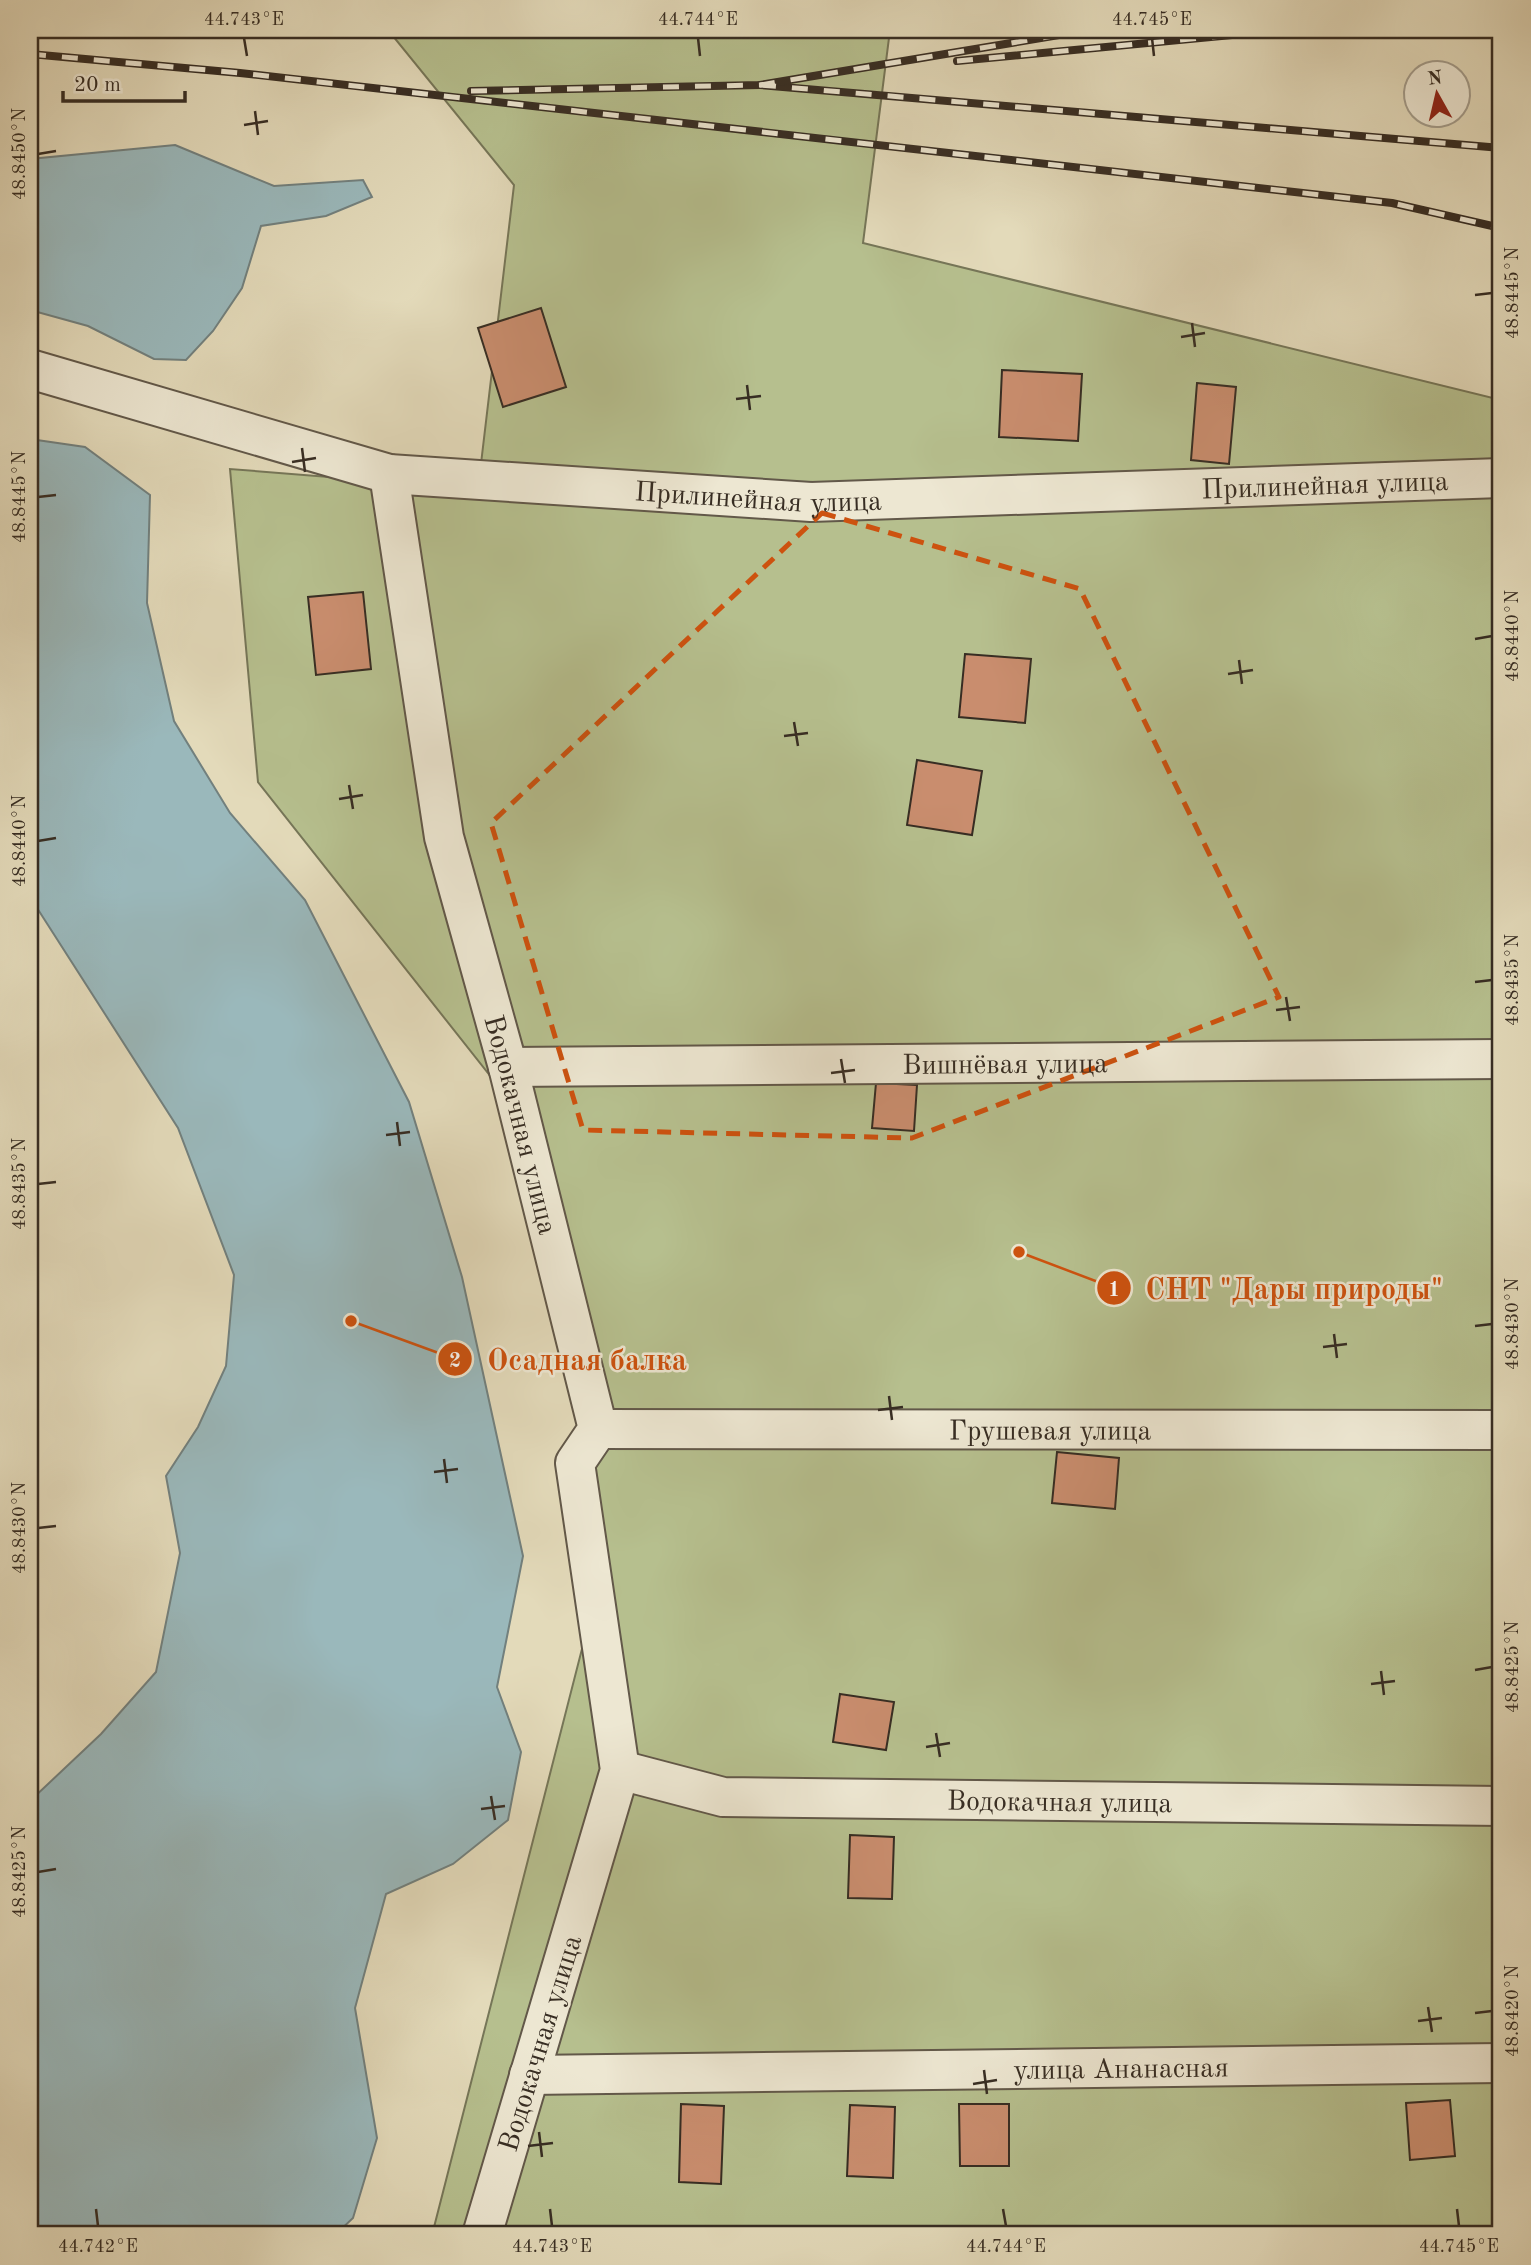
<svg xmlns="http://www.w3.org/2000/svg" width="1531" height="2265" font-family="'Old Standard TT',serif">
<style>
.green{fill:#b6bf8e;stroke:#767658;stroke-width:2}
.water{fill:#9ab8bb;stroke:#72807e;stroke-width:2}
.building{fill:#c98d6e;stroke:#372d23;stroke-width:2}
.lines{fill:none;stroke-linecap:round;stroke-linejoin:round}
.minor-casing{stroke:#625849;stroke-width:42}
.minor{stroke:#ede7d2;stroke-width:38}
.rail-casing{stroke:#372d23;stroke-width:8}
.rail{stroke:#ede7d2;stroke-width:5;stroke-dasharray:16;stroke-linecap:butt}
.marked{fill:none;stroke:#cd520f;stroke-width:5;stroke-dasharray:14 9;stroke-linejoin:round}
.ticks{fill:none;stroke:#372d23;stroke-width:2.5}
.labels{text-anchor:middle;stroke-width:5;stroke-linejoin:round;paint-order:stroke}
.street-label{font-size:28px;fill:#372d23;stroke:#ede7d2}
.leader{fill:none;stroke:#cd520f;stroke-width:2.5}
.callout-dot{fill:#cd520f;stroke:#ede7d2;stroke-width:2.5}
.mark-label{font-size:21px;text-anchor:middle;font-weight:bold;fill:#fff}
.callout-label{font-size:30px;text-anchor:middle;font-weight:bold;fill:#cd520f;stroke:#ede7d2;stroke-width:5;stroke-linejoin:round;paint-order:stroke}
.neatline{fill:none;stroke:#372d23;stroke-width:2.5}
.ticks-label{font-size:18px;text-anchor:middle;fill:#372d23}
</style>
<rect width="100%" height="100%" fill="#e3daba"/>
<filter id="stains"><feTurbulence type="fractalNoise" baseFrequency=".00286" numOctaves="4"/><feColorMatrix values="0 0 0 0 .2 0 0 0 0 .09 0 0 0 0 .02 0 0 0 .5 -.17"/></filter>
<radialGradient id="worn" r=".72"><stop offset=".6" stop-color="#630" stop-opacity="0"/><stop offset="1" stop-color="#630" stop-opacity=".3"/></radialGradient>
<polygon class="green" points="388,30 890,30 863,243 1501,400 1501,2235 432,2235 583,1645 582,1428 491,1077 258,782 230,469 478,489 514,185"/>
<g class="water">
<polygon points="175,145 274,186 363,180 372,197 326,216 261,226 242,288 213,331 186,360 154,359 88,326 30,310 30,159"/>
<polygon points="30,439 85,447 150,495 147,603 174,721 230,813 305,900 409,1102 462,1277 523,1556 497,1687 521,1752 508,1820 453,1864 386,1894 355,2008 377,2138 353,2218 335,2235 30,2235 30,1801 101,1734 156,1672 180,1553 166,1476 198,1427 226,1366 234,1275 178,1128 30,897"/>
</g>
<g class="building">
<polygon points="541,308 566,387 503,407 478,328"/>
<polygon points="1002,370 1082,374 1078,441 999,437"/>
<polygon points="1197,383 1236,387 1229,464 1191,460"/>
<polygon points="363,592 371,669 316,675 308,597"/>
<polygon points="965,654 1031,659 1025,723 959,717"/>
<polygon points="917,760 982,771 972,835 907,825"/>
<polygon points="876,1083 917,1085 914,1131 872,1128"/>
<polygon points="1057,1452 1119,1458 1115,1509 1052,1503"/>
<polygon points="840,1694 894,1702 886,1750 833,1742"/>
<polygon points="850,1835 894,1837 892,1899 848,1898"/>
<polygon points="1450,2100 1455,2156 1410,2160 1406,2103"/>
<polygon points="681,2104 724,2106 721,2184 679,2182"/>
<polygon points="959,2104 1009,2104 1009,2166 960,2166"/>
<polygon points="850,2105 895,2107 893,2178 847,2176"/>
</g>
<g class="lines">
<g class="minor-casing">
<g id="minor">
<path id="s1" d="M30 369 389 474 811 502 1501 478"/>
<path id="s2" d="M389 474 444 837 508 1067 598 1429 575 1463 620 1770 482 2235"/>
<path id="s3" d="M508 1067 1501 1059"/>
<path id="s4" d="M598 1429 1501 1430"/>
<path id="s5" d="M620 1770 723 1797 1501 1806"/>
<path id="s6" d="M529 2075 1501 2063"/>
</g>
</g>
<use href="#minor" class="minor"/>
<g class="rail-casing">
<g id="rail">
<polyline points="1327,30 1501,32"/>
<polyline points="30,54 240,73 1392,203 1501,228"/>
<polyline points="957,61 1285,30"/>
<polyline points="760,85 1501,148"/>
<polyline points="471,91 760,85 1089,30"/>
</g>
</g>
<use href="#rail" class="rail"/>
</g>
<path class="marked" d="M822 513 1080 589 1279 997 912 1138 583 1130 491 823Z"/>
<path class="ticks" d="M244 38 247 56M698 38 700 56M1152 38 1154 56M255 111 258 135M244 125 268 121M38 154 56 151M1475 295 1492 293M1192 323 1195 347M1181 337 1205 333M747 385 750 410M736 399 761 396M302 448 305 472M292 462 316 458M38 497 56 495M1475 639 1492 636M1239 660 1242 684M1228 674 1253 670M794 722 798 746M784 736 808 733M349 785 353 809M339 799 363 795M38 841 56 838M1475 982 1492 980M1286 997 1290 1021M1276 1010 1300 1007M841 1059 845 1083M831 1073 855 1070M397 1122 400 1146M386 1135 410 1132M38 1184 56 1182M1475 1326 1492 1324M1334 1334 1337 1358M1323 1347 1347 1344M889 1396 892 1420M878 1410 903 1407M444 1459 447 1483M434 1472 458 1469M38 1528 56 1526M1475 1670 1492 1667M1381 1671 1384 1695M1371 1684 1395 1681M936 1733 940 1757M926 1747 950 1743M491 1796 495 1820M481 1809 505 1806M38 1872 56 1869M1428 2007 1432 2032M1475 2013 1492 2011M1418 2021 1442 2018M984 2070 987 2094M973 2084 997 2080M539 2132 542 2157M528 2146 553 2143M96 2209 98 2226M550 2209 552 2226M1003 2209 1006 2226M1457 2209 1459 2226"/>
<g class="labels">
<g class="street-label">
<text dy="10" stroke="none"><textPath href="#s1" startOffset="1311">Прилинейная улица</textPath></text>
<text dy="10" stroke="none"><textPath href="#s1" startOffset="744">Прилинейная улица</textPath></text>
<text dy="10" stroke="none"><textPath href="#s3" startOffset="497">Вишнёвая улица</textPath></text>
<text dy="10" stroke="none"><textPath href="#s2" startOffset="665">Водокачная улица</textPath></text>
<text dy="10" stroke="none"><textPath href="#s4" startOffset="452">Грушевая улица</textPath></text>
<text dy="10" stroke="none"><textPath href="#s5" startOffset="443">Водокачная улица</textPath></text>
<text transform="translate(539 2043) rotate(-73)" y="10">Водокачная улица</text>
<text dy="10" stroke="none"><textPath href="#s6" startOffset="592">улица Ананасная</textPath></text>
</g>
</g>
<path class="leader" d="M1019 1252L1114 1288M351 1321L455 1359"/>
<g class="callout-dot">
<circle cx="1019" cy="1252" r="7"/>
<circle cx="351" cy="1321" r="7"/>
<circle cx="1114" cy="1288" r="18"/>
<circle cx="455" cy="1359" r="18"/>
</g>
<g class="mark-label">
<text x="1114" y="1296">1</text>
<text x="455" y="1367">2</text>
</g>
<g class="callout-label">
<text x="1294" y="1299">СНТ "Дары природы"</text>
<text x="587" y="1370">Осадная балка</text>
</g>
<rect width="1531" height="2265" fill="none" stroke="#e3daba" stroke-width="77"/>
<g transform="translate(1437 94) rotate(352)"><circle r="33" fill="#ede7d2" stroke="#a49d8c" stroke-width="2"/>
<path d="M0-5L12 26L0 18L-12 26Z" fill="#8f2418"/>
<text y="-10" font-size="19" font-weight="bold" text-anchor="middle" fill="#372d23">N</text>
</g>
<path d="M63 91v10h122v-10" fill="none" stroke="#372d23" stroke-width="3.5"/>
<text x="74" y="91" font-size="21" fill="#372d23" stroke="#ede7d2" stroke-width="5" paint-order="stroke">20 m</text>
<rect x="38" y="38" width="1454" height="2188" class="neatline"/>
<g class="ticks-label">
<text x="244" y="25">44.743°E</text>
<text x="698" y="25">44.744°E</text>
<text x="1152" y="25">44.745°E</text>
<text transform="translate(19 154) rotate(-90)" y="6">48.8450°N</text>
<text transform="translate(1512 293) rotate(-90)" y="6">48.8445°N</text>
<text transform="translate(19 497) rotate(-90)" y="6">48.8445°N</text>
<text transform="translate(1512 636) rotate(-90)" y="6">48.8440°N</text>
<text transform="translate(19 841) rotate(-90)" y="6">48.8440°N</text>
<text transform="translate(1512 980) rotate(-90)" y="6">48.8435°N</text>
<text transform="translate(19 1184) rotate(-90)" y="6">48.8435°N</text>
<text transform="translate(1512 1324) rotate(-90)" y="6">48.8430°N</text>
<text transform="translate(19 1528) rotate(-90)" y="6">48.8430°N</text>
<text transform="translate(1512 1667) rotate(-90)" y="6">48.8425°N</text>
<text transform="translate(19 1872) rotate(-90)" y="6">48.8425°N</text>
<text transform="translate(1512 2011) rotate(-90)" y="6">48.8420°N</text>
<text x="98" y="2252">44.742°E</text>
<text x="552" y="2252">44.743°E</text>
<text x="1006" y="2252">44.744°E</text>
<text x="1459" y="2252">44.745°E</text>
</g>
<rect width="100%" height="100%" filter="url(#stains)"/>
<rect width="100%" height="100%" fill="url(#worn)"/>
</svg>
